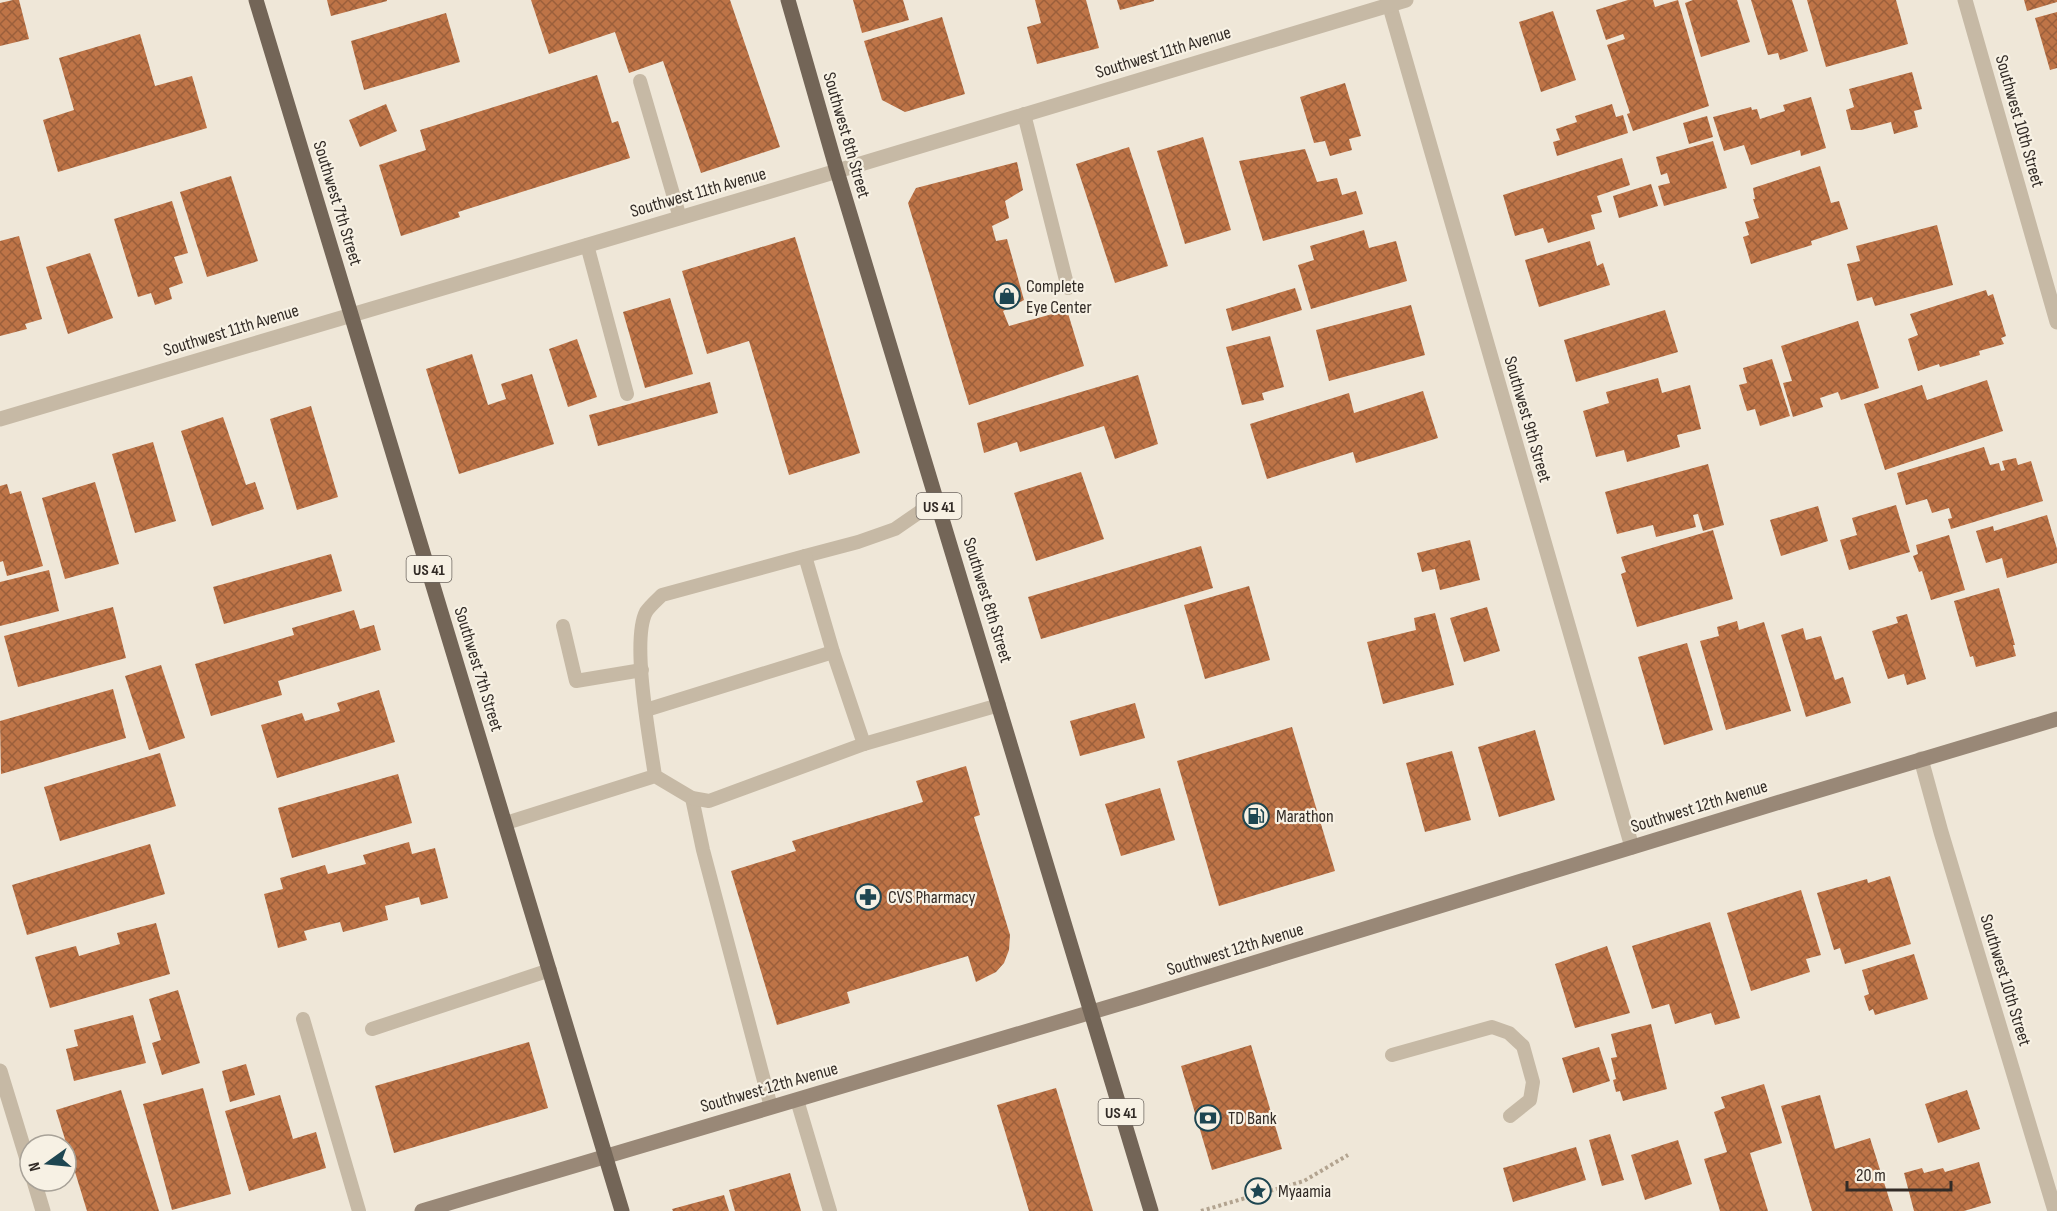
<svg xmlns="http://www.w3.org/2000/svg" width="2057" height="1211" font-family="'Sofia Sans Condensed',sans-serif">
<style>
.building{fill:url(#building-cross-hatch)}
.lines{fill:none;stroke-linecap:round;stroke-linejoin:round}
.path{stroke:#b2a38f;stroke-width:4;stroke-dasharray:3 3;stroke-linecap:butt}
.service{stroke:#c6b9a5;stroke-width:14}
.minor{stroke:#c6b9a5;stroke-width:15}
.tertiary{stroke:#c6b9a5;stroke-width:15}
.secondary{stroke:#987;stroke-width:15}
.primary{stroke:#736557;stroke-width:15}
.labels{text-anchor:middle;stroke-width:4.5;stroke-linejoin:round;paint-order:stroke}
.shield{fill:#f7f1e4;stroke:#6d665f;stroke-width:1.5}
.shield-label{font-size:16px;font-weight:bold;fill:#322b26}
.street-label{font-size:18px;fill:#322b26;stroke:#f7f1e4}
.poi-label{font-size:18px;fill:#322b26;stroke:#f7f1e4;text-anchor:start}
</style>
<defs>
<pattern id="building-cross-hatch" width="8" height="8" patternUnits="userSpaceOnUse" patternTransform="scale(1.5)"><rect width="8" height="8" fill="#be7447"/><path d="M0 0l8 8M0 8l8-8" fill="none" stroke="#9b5f3b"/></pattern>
</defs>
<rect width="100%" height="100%" fill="#efe7d8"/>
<g class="building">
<polygon points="13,0 19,0 29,39 0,46 0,3"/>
<polygon points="327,0 387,0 387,1 331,16"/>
<polygon points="531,0 730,0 780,147 701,173 663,61 629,73 615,32 549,54"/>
<polygon points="853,0 903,0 909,20 862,33"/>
<polygon points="1035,0 1086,0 1099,48 1037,64 1027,27 1041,23"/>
<polygon points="1117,0 1154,0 1154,1 1120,10"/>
<polygon points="1628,0 1653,0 1655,7 1678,0 1709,106 1633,131 1627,114 1630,113 1607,45 1625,39 1623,34 1606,40 1596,10"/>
<polygon points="1693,0 1737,0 1750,42 1701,57 1685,3"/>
<polygon points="1751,0 1792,0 1808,51 1780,60 1778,53 1768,55"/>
<polygon points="1807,0 1896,0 1908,44 1826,67"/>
<polygon points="2024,0 2057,0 2057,2 2027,11"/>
<polygon points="1553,11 1576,80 1541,92 1519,22"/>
<polygon points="2057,12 2057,68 2050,70 2035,18"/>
<polygon points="446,13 460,62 364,90 351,41"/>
<polygon points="942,17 965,94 905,112 882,100 864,41"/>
<polygon points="140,34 155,86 192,76 207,128 58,172 43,120 74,110 59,58"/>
<polygon points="1912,72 1922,109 1914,111 1918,127 1894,134 1891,122 1861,130 1851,130 1846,110 1854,107 1849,89"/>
<polygon points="597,75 612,123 618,121 630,158 458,212 460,217 401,236 379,165 426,150 420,130"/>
<polygon points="1345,83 1361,136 1349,139 1352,150 1330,156 1325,141 1314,143 1300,97"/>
<polygon points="1811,97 1826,148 1801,156 1800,150 1751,165 1744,145 1724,151 1713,117 1751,107 1752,110 1757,109 1760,119 1785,111 1783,105"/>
<polygon points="386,104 397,131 360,147 349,120"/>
<polygon points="1612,104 1616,117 1623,115 1628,133 1557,156 1553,142 1560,140 1556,129 1577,122 1575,116"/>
<polygon points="1707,116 1713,137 1689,144 1683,123"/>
<polygon points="1203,137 1231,230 1185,244 1157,151"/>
<polygon points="1713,141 1727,188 1664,206 1658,186 1670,183 1667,173 1661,175 1656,157"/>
<polygon points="1129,147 1168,266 1115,283 1076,164"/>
<polygon points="1305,149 1317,182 1337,178 1342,195 1356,191 1363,214 1263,241 1239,161"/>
<polygon points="1622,158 1630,185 1597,196 1602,212 1591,215 1595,229 1548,243 1543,228 1515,236 1503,195"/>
<polygon points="1017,162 1023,190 1005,201 1009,218 992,226 996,241 1007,239 1024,300 1003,311 1009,326 1067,310 1084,366 969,405 908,203 916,188"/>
<polygon points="1820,166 1831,203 1839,201 1848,229 1811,241 1812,245 1751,264 1743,237 1749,235 1745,222 1759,218 1753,199 1755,199 1753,188"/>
<polygon points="231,176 258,261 207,277 180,192"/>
<polygon points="1651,184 1658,206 1619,218 1613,196"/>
<polygon points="172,201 188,253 174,257 183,283 169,288 172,299 155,305 151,293 138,297 114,219"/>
<polygon points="1937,225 1953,285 1875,306 1872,297 1857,301 1847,264 1860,261 1856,246"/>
<polygon points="1364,230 1369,248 1396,241 1407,281 1311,309 1298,265 1314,260 1310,246"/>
<polygon points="19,236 42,319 25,324 27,329 0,336 0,241"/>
<polygon points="795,237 860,453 789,475 749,341 707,354 682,271"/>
<polygon points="1590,241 1597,266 1603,263 1610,285 1539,307 1525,260"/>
<polygon points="90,253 113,318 68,334 46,267"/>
<polygon points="1295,288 1302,310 1232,331 1226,309"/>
<polygon points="1986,290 1988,296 1993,294 2006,336 2001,338 2004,344 1979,351 1980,355 1940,367 1939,364 1918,371 1908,339 1918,335 1910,314"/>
<polygon points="670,298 693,374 645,388 623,312"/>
<polygon points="1411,305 1425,355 1329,381 1316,330"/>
<polygon points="1665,310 1678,352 1576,382 1564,340"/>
<polygon points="1858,321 1879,388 1841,400 1838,392 1820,398 1823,407 1793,417 1783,383 1792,381 1781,346"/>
<polygon points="1270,336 1284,387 1262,393 1264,400 1242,405 1226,347"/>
<polygon points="577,339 597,397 568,407 549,349"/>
<polygon points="472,354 488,405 506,399 501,384 532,374 554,444 459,474 426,369"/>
<polygon points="1772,359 1790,416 1760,426 1755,409 1747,411 1739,385 1747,383 1743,368"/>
<polygon points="1138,375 1158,444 1115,459 1104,426 1020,452 1017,442 984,453 977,423"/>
<polygon points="1658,378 1662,393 1690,385 1701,429 1677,435 1680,447 1627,462 1624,450 1596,457 1583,411 1609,403 1606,392"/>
<polygon points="1987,380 2003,431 1885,470 1864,404 1922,385 1927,400"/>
<polygon points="710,382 718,413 598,446 589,415"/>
<polygon points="1423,391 1438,438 1356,463 1353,452 1267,479 1250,424 1349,393 1354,413"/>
<polygon points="311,406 338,497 297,510 270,419"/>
<polygon points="223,417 246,485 255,482 264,509 212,526 181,431"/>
<polygon points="153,442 176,521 135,533 112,454"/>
<polygon points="1984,447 1990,465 1999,463 2001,471 2005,470 2002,461 2016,458 2018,465 2031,461 2043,501 1951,529 1948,519 1952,518 1949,508 1932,513 1927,499 1906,505 1897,473"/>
<polygon points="1708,464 1724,525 1703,531 1698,514 1693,515 1696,527 1656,537 1653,525 1617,534 1605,492"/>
<polygon points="1081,472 1104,539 1036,561 1014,493"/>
<polygon points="95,482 119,564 65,579 42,498"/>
<polygon points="7,484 10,494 21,491 43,566 7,576 3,561 0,562 0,486"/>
<polygon points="1896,505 1910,552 1849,570 1840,540 1857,535 1852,518"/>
<polygon points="1818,506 1828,541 1781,556 1770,520"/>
<polygon points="2047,515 2057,549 2057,563 2007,578 2002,558 1986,563 1976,531 1993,526 1994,531"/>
<polygon points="1713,530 1733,599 1637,627 1621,574 1626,572 1621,557"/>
<polygon points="1949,535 1965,590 1931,600 1922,571 1919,572 1913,556 1918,554 1916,545"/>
<polygon points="1470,540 1480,580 1440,590 1435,569 1422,572 1417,553"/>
<polygon points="1201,546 1213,588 1041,639 1028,597"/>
<polygon points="331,554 342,591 224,624 213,587"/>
<polygon points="49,570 59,611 0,626 0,582"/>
<polygon points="1249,586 1270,660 1205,679 1184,605"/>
<polygon points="1999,588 2015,645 2013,645 2016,656 1976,667 1973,656 1970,657 1954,601"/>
<polygon points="113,607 126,658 18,687 4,636"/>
<polygon points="1487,607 1500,651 1464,662 1450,618"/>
<polygon points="354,610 360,629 374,625 381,650 278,681 282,695 211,716 195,664 294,635 292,628"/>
<polygon points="1435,613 1454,685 1383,704 1367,642 1416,630 1414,618"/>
<polygon points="1907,614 1926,679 1907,685 1904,674 1888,679 1872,631 1898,623 1896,617"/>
<polygon points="1737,621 1739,630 1764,622 1791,711 1726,730 1700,641 1719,636 1717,627"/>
<polygon points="1803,628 1806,640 1821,636 1835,680 1843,677 1851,703 1806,717 1781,635"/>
<polygon points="1687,643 1713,730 1664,745 1638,657"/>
<polygon points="161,665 185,738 149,750 125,676"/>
<polygon points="113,689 126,738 1,774 0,721"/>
<polygon points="379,690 395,742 277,778 261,725 302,713 305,721 340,711 337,703"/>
<polygon points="1135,703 1145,738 1080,756 1070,721"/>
<polygon points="1292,727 1335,871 1219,906 1177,761"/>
<polygon points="1535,730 1555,800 1499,817 1478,747"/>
<polygon points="1452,751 1471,820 1425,832 1406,763"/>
<polygon points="160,753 176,806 60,841 44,787"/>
<polygon points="966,766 980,815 974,817 1010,935 1009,950 1004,963 996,972 976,982 968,956 847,992 850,1003 777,1025 731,871 796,851 792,841 923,802 916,781"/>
<polygon points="398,774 412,823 292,858 278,808"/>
<polygon points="1160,788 1175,840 1121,856 1105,804"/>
<polygon points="409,842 412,854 435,848 448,898 421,905 419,897 385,906 388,920 343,932 340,922 304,931 307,940 278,948 264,894 283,889 280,878 325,865 328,874 366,864 363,855"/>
<polygon points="150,844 165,894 27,935 12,885"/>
<polygon points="1890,876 1911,944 1845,964 1840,948 1834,950 1817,893 1867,879 1868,883"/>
<polygon points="1801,890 1821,955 1806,959 1810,972 1751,991 1727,913"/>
<polygon points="1710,922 1740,1018 1715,1025 1711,1013 1675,1024 1669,1004 1652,1009 1632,946"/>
<polygon points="156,923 170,974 50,1008 35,957 76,946 79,956 120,944 117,933"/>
<polygon points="1607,946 1630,1013 1575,1028 1555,964"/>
<polygon points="1914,954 1928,999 1875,1015 1873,1009 1869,1011 1864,996 1869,994 1862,970"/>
<polygon points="178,990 200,1063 162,1075 152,1043 161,1040 149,999"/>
<polygon points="133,1015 146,1063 74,1081 66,1049 78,1046 74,1030"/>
<polygon points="1651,1024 1667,1089 1623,1101 1620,1091 1616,1092 1613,1080 1616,1079 1611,1058 1617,1057 1611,1034"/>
<polygon points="529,1042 548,1108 394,1153 375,1086"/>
<polygon points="1251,1045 1282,1149 1212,1170 1181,1066"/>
<polygon points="1599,1047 1610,1081 1573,1093 1562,1058"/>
<polygon points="246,1064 255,1095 230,1102 222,1071"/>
<polygon points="1764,1084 1782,1143 1750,1153 1768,1211 1720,1211 1704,1159 1727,1152 1714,1112 1725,1108 1721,1097"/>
<polygon points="203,1088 231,1194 172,1210 143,1104"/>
<polygon points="1056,1088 1093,1211 1029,1211 997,1105"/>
<polygon points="121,1090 159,1211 87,1211 56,1110"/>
<polygon points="1967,1090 1980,1129 1938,1143 1925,1104"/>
<polygon points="280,1095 293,1139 316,1132 326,1168 249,1191 225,1111"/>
<polygon points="1820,1095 1835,1149 1870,1138 1893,1211 1812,1211 1781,1106"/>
<polygon points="1610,1134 1624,1180 1602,1186 1589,1140"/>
<polygon points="1678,1140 1692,1184 1645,1200 1631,1155"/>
<polygon points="1576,1147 1586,1180 1513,1202 1503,1168"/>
<polygon points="1979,1162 1991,1203 1964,1211 1914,1211 1904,1173 1922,1168 1924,1173 1943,1168 1945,1172"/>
<polygon points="790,1173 801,1211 735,1211 729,1190"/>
<polygon points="724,1195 729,1211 673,1211 672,1209"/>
</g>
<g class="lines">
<polyline class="path" points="1201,1211 1304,1181 1348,1155"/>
<g class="service">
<polyline points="640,81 680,218"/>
<polyline points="1024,114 1068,288"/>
<polyline points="587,245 627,394"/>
<polyline points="805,556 858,542 895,529 937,500"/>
<polyline points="563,626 576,681 642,670"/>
<polyline points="646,710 833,652"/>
<polyline points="864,744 999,705"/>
<polyline points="692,798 703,850 771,1107"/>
<path d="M506 823 655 776 692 798 709 801 864 744 833 652 805 556 662 595C657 600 650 606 646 612 631 641 650 741 655 776"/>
<polyline points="303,1019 359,1211"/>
<polyline points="372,1029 550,970"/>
<polyline points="1392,1055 1492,1027 1509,1033 1523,1046 1533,1082 1530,1100 1510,1116"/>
<polyline points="797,1100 830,1211"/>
</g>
<g class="minor">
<polyline points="1388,0 1632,847"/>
<polyline points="1965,0 2057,322"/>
<polyline points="0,419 764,193 1406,0"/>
<polyline points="1921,759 1941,832 2055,1211"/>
</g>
<g class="tertiary">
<polyline points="0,1071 30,1169"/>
<polyline points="34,1181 43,1211"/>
</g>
<polyline class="secondary" points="422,1211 1139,998 1780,802 2057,719"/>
<g class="primary">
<polyline points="256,0 622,1211"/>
<polyline points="788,0 837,171 1151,1211"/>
</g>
</g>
<defs>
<g id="shop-ring" transform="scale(1.35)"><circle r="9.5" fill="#f7f1e4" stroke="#1e4651" stroke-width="1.5"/><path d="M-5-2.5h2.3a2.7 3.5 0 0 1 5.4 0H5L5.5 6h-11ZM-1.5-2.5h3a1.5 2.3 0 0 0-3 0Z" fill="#1e4651"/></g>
<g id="fuel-ring" transform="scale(1.35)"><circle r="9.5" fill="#f7f1e4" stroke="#1e4651" stroke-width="1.5"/><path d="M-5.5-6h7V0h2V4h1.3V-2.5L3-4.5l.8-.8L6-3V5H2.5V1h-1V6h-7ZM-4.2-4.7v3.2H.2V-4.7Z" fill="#1e4651"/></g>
<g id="pharmacy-ring" transform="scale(1.35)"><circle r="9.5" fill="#f7f1e4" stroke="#1e4651" stroke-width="1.5"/><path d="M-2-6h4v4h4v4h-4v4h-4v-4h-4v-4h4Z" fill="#1e4651"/></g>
<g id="bank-ring" transform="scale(1.35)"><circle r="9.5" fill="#f7f1e4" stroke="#1e4651" stroke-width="1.5"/><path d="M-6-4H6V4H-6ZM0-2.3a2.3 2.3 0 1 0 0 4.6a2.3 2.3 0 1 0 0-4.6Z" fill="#1e4651"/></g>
<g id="sight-ring" transform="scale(1.35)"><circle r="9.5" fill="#f7f1e4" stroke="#1e4651" stroke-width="1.5"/><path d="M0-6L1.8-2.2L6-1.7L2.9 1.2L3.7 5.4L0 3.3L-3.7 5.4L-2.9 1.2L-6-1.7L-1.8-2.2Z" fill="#1e4651"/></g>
</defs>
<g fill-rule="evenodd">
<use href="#shop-ring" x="1007" y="296"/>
<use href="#fuel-ring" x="1256" y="816"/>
<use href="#pharmacy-ring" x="868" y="897"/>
<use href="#bank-ring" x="1208" y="1118"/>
<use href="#sight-ring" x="1258" y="1191"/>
</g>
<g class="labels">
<g class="shield">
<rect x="916.5" y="493" width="45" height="26" rx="4.5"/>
<rect x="406.5" y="556" width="45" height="26" rx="4.5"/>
<rect x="1098.5" y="1099" width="45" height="26" rx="4.5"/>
</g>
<g class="shield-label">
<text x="939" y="512">US 41</text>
<text x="429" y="575">US 41</text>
<text x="1121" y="1118">US 41</text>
</g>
<g class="street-label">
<text transform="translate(1163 52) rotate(-17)" y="6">Southwest 11th Avenue</text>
<text transform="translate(2020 121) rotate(74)" y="6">Southwest 10th Street</text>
<text transform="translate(847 135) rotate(74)" y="6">Southwest 8th Street</text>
<text transform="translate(698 192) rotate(-16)" y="6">Southwest 11th Avenue</text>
<text transform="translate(338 203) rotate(73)" y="6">Southwest 7th Street</text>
<text transform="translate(231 330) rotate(-17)" y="6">Southwest 11th Avenue</text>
<text transform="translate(1528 419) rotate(74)" y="6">Southwest 9th Street</text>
<text transform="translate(988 600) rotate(73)" y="6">Southwest 8th Street</text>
<text transform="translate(479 669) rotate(73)" y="6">Southwest 7th Street</text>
<text transform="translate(1699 806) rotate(-17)" y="6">Southwest 12th Avenue</text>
<text transform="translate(1235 949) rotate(-17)" y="6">Southwest 12th Avenue</text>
<text transform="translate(2006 980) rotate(73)" y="6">Southwest 10th Street</text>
<text transform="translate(769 1087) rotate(-16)" y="6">Southwest 12th Avenue</text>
</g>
<g class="poi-label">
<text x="1026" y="292">Complete<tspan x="1026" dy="21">Eye Center</tspan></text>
<text x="1276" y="822">Marathon</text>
<text x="888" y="903">CVS Pharmacy</text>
<text x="1228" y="1124">TD Bank</text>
<text x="1278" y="1197">Myaamia</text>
</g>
</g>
<g transform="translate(48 1163) rotate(255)"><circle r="28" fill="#f7f1e4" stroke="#a8a298" stroke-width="1.5"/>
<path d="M0-4.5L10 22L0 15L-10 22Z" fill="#1e4651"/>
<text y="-9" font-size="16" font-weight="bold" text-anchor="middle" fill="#322b26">N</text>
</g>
<path d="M1847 1181v9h104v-9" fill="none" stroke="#322b26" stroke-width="3"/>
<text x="1856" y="1181" font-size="18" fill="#322b26" stroke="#f7f1e4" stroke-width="4.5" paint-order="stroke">20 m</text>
</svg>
